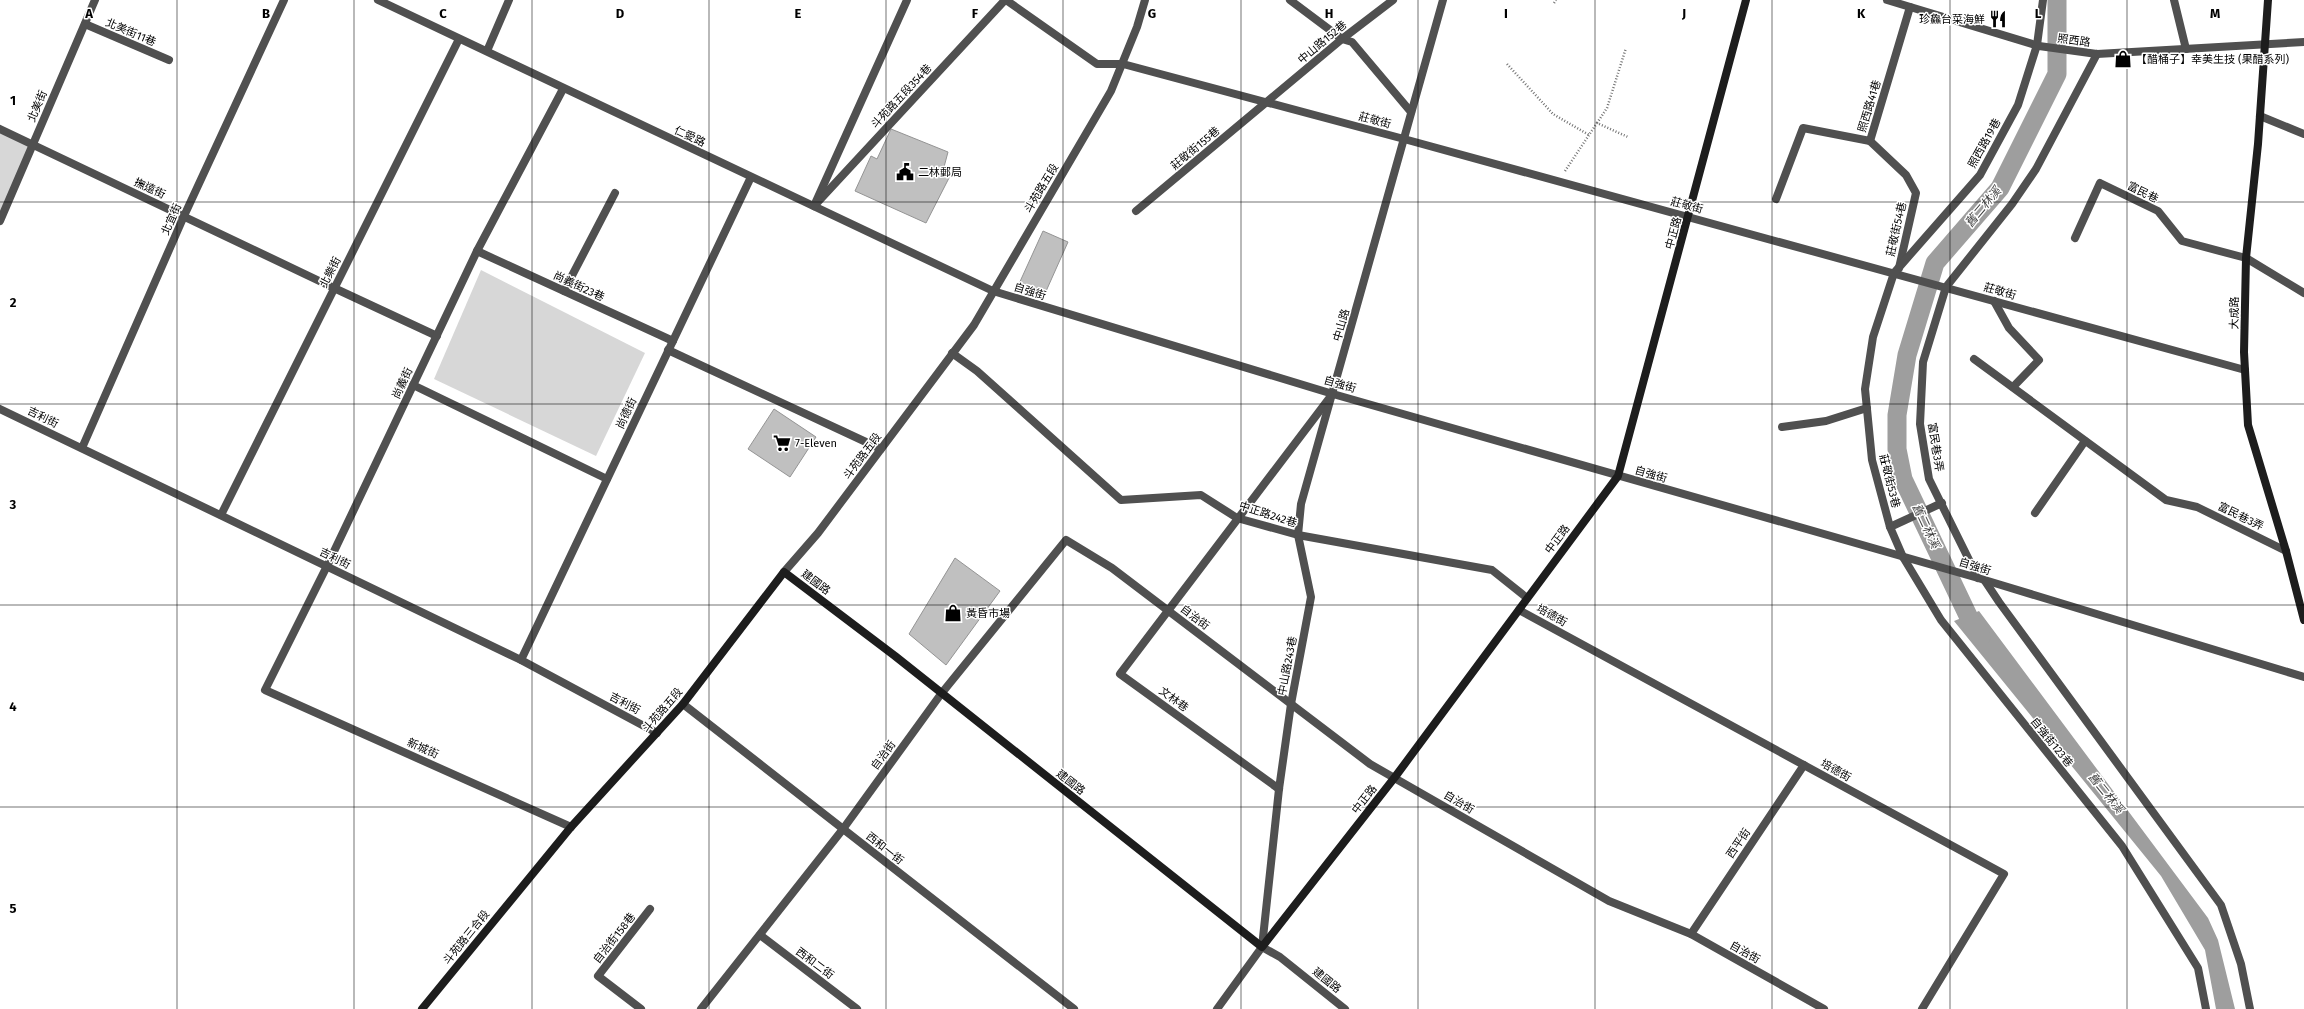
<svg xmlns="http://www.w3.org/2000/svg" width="2304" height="1009" font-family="'Fira Sans','Noto Sans TC',sans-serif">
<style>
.green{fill:#d7d7d7}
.water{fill:#9e9e9e}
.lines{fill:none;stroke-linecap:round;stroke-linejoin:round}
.canal{stroke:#9e9e9e;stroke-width:19}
.building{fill:#c0c0c0;stroke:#949494}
.path{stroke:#727272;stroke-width:2.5;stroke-dasharray:1 2;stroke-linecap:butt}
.service{stroke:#505050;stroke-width:8}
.minor{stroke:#505050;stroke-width:8}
.tertiary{stroke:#505050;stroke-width:8}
.secondary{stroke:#1d1d1d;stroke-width:8}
.grid{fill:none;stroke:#000;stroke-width:1;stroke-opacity:0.55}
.labels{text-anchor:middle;stroke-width:3;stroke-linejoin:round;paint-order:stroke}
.poi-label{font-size:11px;fill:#000;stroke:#fff;text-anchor:start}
.street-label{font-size:11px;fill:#000;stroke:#fff}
.water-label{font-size:12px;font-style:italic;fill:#3f3f3f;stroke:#fff}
.grid-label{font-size:13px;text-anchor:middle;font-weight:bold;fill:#000;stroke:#fff;stroke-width:3;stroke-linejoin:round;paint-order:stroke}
</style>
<rect width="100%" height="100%" fill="#fff"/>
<g class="green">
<polygon points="0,129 33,144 0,221"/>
<polygon points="481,270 645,353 596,456 434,379"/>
</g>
<polygon class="water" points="1979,611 2208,918 2218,940 2235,1009 2216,1009 2205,950 2161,876 1954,621"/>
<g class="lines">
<polyline class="canal" points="1981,637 1972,624 1903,479 1897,449 1897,415 1907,355 1935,263 2000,188 2057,74 2057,0"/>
</g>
<g class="building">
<polygon points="891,129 948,152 944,167 949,178 926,223 855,191 871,156 877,159"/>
<polygon points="1043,231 1068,242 1043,298 1018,286"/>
<polygon points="774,409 816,437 790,477 748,449"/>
<polygon points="955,558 1000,591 946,665 909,634"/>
</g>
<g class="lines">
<g class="path">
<polyline points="1554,3 1556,0"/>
<polyline points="1507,64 1553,114 1589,135"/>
<polyline points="1597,123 1607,108 1626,48"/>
<polyline points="1565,171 1597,123 1628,137"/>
</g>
<g class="service">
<polyline points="1006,0 1097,64 1123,64"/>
<polyline points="1290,0 1342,39 1352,42 1411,112"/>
<polyline points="85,24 169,60"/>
<polyline points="487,51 509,0"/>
<polyline points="2260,116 2304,134"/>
<polyline points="1870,141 1906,175 1916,193 1899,268"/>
<polyline points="1776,199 1803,128 1870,141 1910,7"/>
<polyline points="815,205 1005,0"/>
<polyline points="1136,211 1342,39 1393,0"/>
<polyline points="2075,238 2100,183 2158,211 2182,241 2246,258"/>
<polyline points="477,251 673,341"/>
<polyline points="334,288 437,336"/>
<polyline points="564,291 615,193"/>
<polyline points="1994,301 2009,328 2039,360 2013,387"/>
<polyline points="668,350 881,449"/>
<polyline points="952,353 977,371 1121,500 1201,495 1237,518 1298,535 1492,570 1527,598"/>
<polyline points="1974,359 2166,500 2197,507 2286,551"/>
<polyline points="413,385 607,479"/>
<polyline points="2035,513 2085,441"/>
<polyline points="1890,527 1942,503"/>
<polyline points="1903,557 1941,620 2122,846 2198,968 2206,1009"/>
<polyline points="1978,578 1929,479 1920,424 1923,362 1946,287 2012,204 2036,169 2097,54"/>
<polyline points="1985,581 1999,602 2221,905 2241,964 2250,1009"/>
<polyline points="1279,789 1120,674 1331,396"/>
<polyline points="1691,934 1804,765"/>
<polyline points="641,1009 598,976 650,909"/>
</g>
<g class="minor">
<polyline points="378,0 993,291 1333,394 1978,578 2304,677"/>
<polyline points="1887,0 2039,46 2097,54 2304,42"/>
<polyline points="2174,0 2186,49"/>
<polyline points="1123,64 1404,139 2245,370"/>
<polyline points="563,89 477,251 327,566 265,690 571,827"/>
<polyline points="0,129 334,288"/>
<polyline points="814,206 907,0"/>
<polyline points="0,221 95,0"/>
<polyline points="0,409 521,660 657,733"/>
<polyline points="1782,427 1826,421 1867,408"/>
<polyline points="82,448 184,216 284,0"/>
<polyline points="221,515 459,39"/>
<polyline points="1903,557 1890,527 1872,460 1865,389 1873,337 1894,273 1980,175 2018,105 2037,45 2043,0"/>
<polyline points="784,572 818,533 974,325 1111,91 1137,27 1145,0"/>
<polyline points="1519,610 2004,874 1922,1009"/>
<polyline points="521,660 751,177"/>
<polyline points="683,704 1074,1009"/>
<polyline points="760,935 857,1009"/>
<polyline points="1262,947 1280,957 1345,1009"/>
<polyline points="701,1009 843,829 941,694 1066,540 1112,568 1370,764 1609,901 1691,934 1824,1009"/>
<polyline points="1217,1009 1262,947 1279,789 1291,704 1311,597 1298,535 1301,504 1443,0"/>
</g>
<polyline class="tertiary" points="2246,258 2304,293"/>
<g class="secondary">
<polyline points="2268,0 2258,144 2246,258 2244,352 2248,425 2286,551 2304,620"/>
<polyline points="422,1009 571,827 683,704 784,572 895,656 1262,947 1395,777 1618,476 1746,0"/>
</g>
</g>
<path class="grid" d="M177 0V1009M354 0V1009M532 0V1009M709 0V1009M886 0V1009M1063 0V1009M1241 0V1009M1418 0V1009M1595 0V1009M1772 0V1009M1950 0V1009M2127 0V1009M0 202H2304M0 404H2304M0 605H2304M0 807H2304"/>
<defs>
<g id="restaurant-bare" transform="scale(1.38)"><path d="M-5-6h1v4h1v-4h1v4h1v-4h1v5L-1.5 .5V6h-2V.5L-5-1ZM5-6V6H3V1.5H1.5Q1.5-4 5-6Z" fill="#000" stroke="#fff" stroke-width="2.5" paint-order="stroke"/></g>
<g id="shop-bare" transform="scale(1.38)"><path d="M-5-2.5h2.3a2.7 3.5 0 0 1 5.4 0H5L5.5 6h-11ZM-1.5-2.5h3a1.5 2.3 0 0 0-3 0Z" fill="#000" stroke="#fff" stroke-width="2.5" paint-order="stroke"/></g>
<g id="civic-bare" transform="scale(1.38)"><path d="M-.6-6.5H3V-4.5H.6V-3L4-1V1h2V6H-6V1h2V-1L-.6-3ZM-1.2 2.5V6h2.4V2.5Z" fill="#000" stroke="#fff" stroke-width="2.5" paint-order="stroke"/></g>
<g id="supermarket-bare" transform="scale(1.38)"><path d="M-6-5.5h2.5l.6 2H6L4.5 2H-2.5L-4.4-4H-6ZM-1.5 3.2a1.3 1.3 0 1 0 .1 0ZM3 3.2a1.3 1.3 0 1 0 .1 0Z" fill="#000" stroke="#fff" stroke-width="2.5" paint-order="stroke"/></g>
</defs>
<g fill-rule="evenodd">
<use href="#restaurant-bare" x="1998" y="19"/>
<use href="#shop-bare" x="2123" y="59"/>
<use href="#civic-bare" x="905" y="172"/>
<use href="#supermarket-bare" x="782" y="443"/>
<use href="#shop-bare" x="953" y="613"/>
</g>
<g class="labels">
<g class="poi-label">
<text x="1985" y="23" text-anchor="end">珍鱻台菜海鮮</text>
<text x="2136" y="63">【醋桶子】幸美生技 (果醋系列)</text>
<text x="918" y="176">二林郵局</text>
<text x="795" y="447">7-Eleven</text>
<text x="966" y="617">黃昏市場</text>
</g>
<g class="street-label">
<text transform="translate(131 32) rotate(23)" y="4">北美街11巷</text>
<text transform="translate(2074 40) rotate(8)" y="4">照西路</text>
<text transform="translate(1322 42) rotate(-40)" y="4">中山路152巷</text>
<text transform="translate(901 96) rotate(-47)" y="4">斗苑路五段354巷</text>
<text transform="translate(37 106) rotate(-67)" y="4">北美街</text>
<text transform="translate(1869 106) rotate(-73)" y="4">照西路41巷</text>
<text transform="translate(1375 120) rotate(15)" y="4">莊敬街</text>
<text transform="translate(690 136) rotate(25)" y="4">仁愛路</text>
<text transform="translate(1984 143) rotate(-61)" y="4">照西路19巷</text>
<text transform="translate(1195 148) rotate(-40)" y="4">莊敬街155巷</text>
<text transform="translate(150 188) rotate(25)" y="4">撫遠街</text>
<text transform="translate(1041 188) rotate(-59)" y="4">斗苑路五段</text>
<text transform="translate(2143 192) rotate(26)" y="4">富民巷</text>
<text transform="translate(1687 205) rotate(15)" y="4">莊敬街</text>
<text transform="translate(171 219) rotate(-66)" y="4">北宜街</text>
<text transform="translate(1896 229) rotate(-77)" y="4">莊敬街54巷</text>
<text transform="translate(1673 233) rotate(-75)" y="4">中正路</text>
<text transform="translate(330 272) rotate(-63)" y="4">北樂街</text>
<text transform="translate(579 286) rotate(25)" y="4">尚義街23巷</text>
<text transform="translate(1030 291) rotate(17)" y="4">自強街</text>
<text transform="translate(2000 291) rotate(16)" y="4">莊敬街</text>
<text transform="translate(2234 313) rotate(-89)" y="4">大成路</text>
<text transform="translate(1341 325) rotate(-74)" y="4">中山路</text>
<text transform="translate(402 383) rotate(-65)" y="4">尚義街</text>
<text transform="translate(1340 384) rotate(16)" y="4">自強街</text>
<text transform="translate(626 413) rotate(-65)" y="4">尚德街</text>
<text transform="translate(43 417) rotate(26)" y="4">吉利街</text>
<text transform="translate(1936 447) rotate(81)" y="4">富民巷3弄</text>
<text transform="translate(862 456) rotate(-53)" y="4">斗苑路五段</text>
<text transform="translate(1651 474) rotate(16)" y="4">自強街</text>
<text transform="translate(1890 481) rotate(76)" y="4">莊敬街53巷</text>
<text transform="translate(1268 514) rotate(18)" y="4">中正路242巷</text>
<text transform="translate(2241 516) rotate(26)" y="4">富民巷3弄</text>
<text transform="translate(1557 539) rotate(-53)" y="4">中正路</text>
<text transform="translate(335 558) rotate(26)" y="4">吉利街</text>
<text transform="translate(1975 566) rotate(17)" y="4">自強街</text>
<text transform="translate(816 582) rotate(37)" y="4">建國路</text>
<text transform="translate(1552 615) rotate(29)" y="4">培德街</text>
<text transform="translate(1195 617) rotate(37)" y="4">自治街</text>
<text transform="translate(1287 666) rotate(-79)" y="4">中山路243巷</text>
<text transform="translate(1174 699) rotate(36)" y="4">文林巷</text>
<text transform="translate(625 703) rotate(28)" y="4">吉利街</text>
<text transform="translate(662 710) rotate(-49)" y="4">斗苑路五段</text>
<text transform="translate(2052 742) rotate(51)" y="4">自強街123巷</text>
<text transform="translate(423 748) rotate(24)" y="4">新城街</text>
<text transform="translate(883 755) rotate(-54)" y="4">自治街</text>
<text transform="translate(1836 770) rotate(29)" y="4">培德街</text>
<text transform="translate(1071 782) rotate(38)" y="4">建國路</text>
<text transform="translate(1364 799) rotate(-52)" y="4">中正路</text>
<text transform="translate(1459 802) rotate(31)" y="4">自治街</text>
<text transform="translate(1738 843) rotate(-56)" y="4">西平街</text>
<text transform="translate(885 848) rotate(38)" y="4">西和一街</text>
<text transform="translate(466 937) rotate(-51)" y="4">斗苑路三合段</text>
<text transform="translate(614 938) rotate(-52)" y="4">自治街158巷</text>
<text transform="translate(1745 952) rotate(29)" y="4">自治街</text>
<text transform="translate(815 963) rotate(37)" y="4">西和二街</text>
<text transform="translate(1327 980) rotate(39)" y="4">建國路</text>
</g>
<g class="water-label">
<text transform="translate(1983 207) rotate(-50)" y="4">舊二林溪</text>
<text transform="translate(1926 526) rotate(65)" y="4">舊二林溪</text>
<text transform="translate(2106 793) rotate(51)" y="4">舊二林溪</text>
</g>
</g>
<g class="grid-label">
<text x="89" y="18">A</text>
<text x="266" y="18">B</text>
<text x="443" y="18">C</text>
<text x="620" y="18">D</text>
<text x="798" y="18">E</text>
<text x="975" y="18">F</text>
<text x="1152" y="18">G</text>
<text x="1329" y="18">H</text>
<text x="1506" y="18">I</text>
<text x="1684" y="18">J</text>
<text x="1861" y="18">K</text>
<text x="2038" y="18">L</text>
<text x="2215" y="18">M</text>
<text x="13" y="105">1</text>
<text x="13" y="307">2</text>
<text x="13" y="509">3</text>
<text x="13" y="711">4</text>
<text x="13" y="913">5</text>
</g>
</svg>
